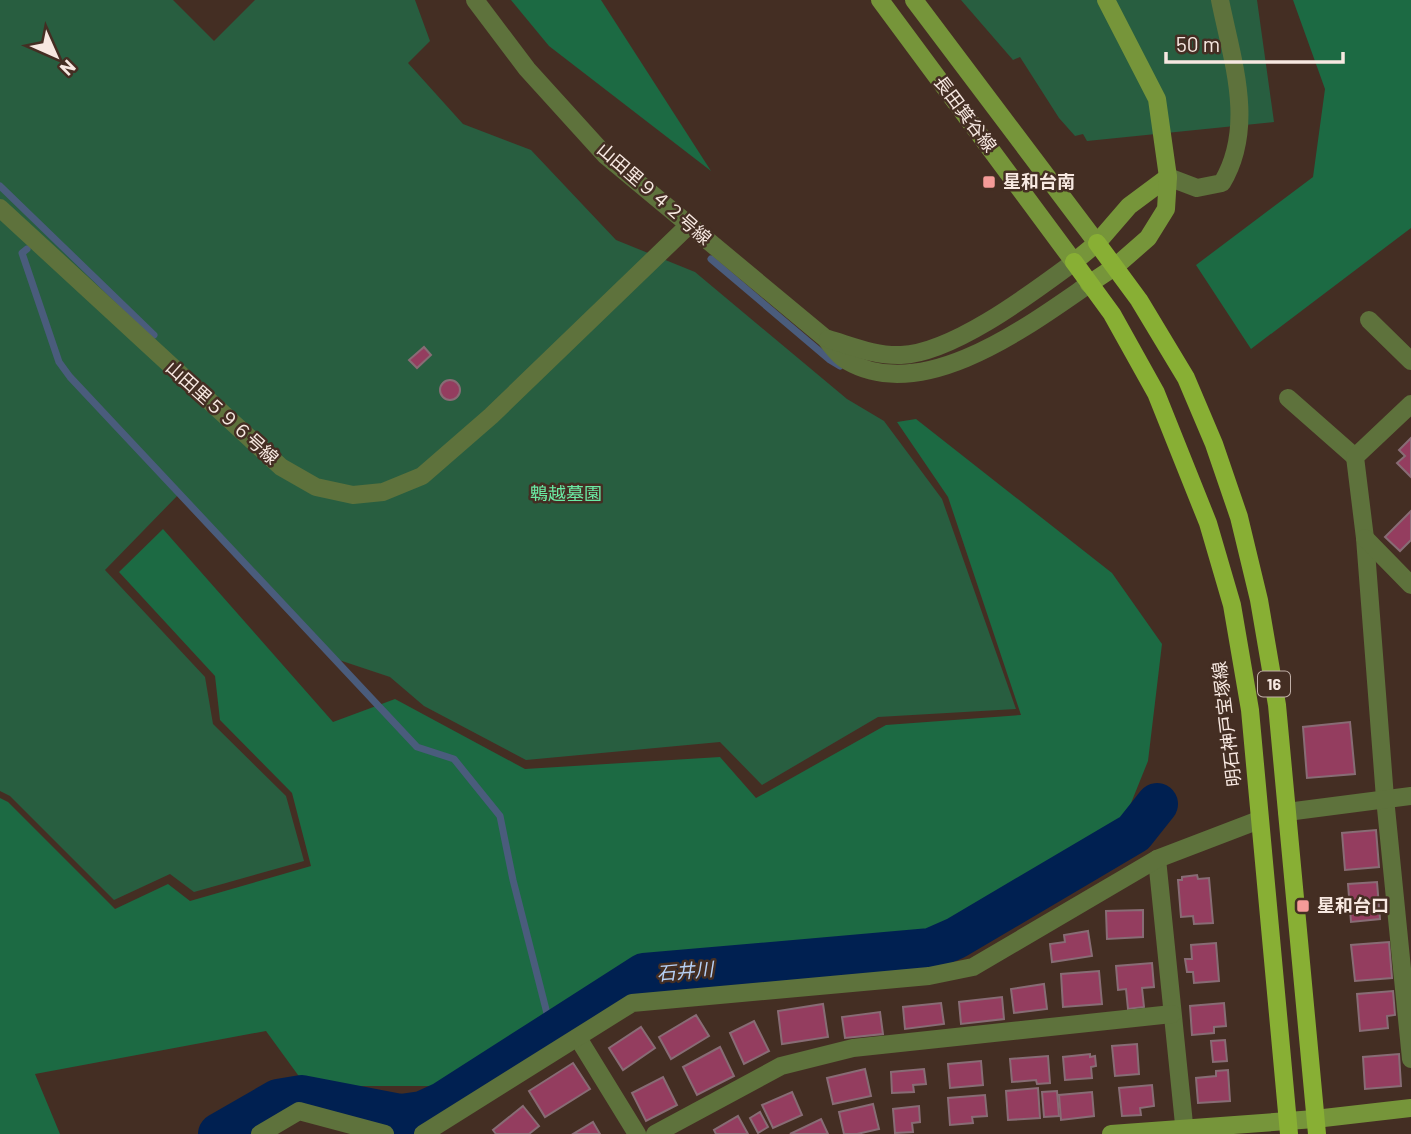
<svg xmlns="http://www.w3.org/2000/svg" width="1411" height="1134" font-family="Barlow,'Noto Sans JP',sans-serif">
<style>
.green{fill:#285e40}
.forest{fill:#1c6a43}
.lines{fill:none;stroke-linecap:round;stroke-linejoin:round}
.stream{stroke:#4a5c7c;stroke-width:7}
.river{stroke:#002051;stroke-width:42}
.building{fill:#943d5f;stroke:#886c75;stroke-width:2}
.street{stroke:#5e723c;stroke-width:18}
.secondary{stroke:#76953a;stroke-width:18}
.primary{stroke:#88af34;stroke-width:18}
.poi-dot{fill:#f59b98;stroke:#442e23;stroke-width:2.5}
.labels{text-anchor:middle;stroke-width:5;stroke-linejoin:round;paint-order:stroke}
.shield{fill:#442e23;stroke:#c1b0a8;stroke-width:2}
.shield-label{font-size:16px;font-weight:bold;fill:#f7e8e1}
.street-label{font-size:18px;fill:#f7e8e1;stroke:#442e23}
.poi-label{font-size:18px;font-weight:bold;fill:#f7e8e1;stroke:#442e23;text-anchor:start}
.park-label{font-size:18px;fill:#6beba5;stroke:#442e23}
.water-label{font-size:19px;font-style:italic;fill:#b7d1f7;stroke:#442e23}
</style>
<rect width="100%" height="100%" fill="#442e23"/>
<g class="green">
<polygon points="0,0 173,0 214,41 255,0 415,0 430,41 408,63 463,124 531,150 616,240 695,272 847,399 884,421 942,499 1016,709 878,717 762,785 720,742 526,760 424,706 390,677 336,659 179,494 105,570 205,677 213,724 286,796 304,861 194,892 170,874 114,900 10,796 0,791"/>
<polygon points="961,0 1257,0 1274,122 1087,141 1083,134 1075,136 1059,118 1020,57 1013,60"/>
</g>
<g class="forest">
<polygon points="511,0 601,0 711,171 549,46"/>
<polygon points="1293,0 1411,0 1411,228 1251,349 1196,265 1313,177 1325,89"/>
<polygon points="916,419 1112,573 1162,644 1148,761 1125,818 940,941 641,970 445,1086 306,1086 266,1031 35,1074 60,1134 0,1134 0,798 8,802 115,909 168,884 190,901 311,866 292,793 220,720 215,676 119,572 163,529 333,722 395,699 525,769 720,757 756,798 886,725 1021,715 948,497 897,422"/>
</g>
<g class="lines">
<g class="stream">
<polyline points="0,186 154,335"/>
<polyline points="27,249 22,253 59,362 70,377 417,747 454,759 500,816 513,880 552,1033"/>
<polyline points="711,259 830,360 840,366"/>
</g>
<polyline class="river" points="219,1134 278,1100 302,1096 401,1115 422,1112 444,1102 644,974 931,949 956,938 1134,833 1157,804"/>
</g>
<g class="building">
<polygon points="424,347 431,355 417,368 409,360"/>
<circle cx="450" cy="390" r="10"/>
<polygon points="1411,438 1411,477 1397,463 1405,456 1399,450"/>
<polygon points="1411,511 1411,540 1400,551 1385,537"/>
<polygon points="1350,722 1355,774 1307,778 1303,727"/>
<polygon points="1376,830 1379,867 1345,870 1342,833"/>
<polygon points="1197,875 1198,879 1209,878 1213,923 1194,924 1193,916 1181,917 1178,880 1182,880 1182,877"/>
<polygon points="1377,882 1380,919 1351,922 1348,884"/>
<polygon points="1143,910 1143,937 1107,939 1106,911"/>
<polygon points="1088,931 1092,956 1052,962 1050,944 1065,942 1064,935"/>
<polygon points="1389,942 1392,978 1355,981 1351,945"/>
<polygon points="1216,943 1219,981 1194,983 1193,972 1187,972 1185,959 1192,959 1191,945"/>
<polygon points="1152,963 1154,987 1142,988 1144,1007 1128,1009 1126,989 1118,990 1116,966"/>
<polygon points="1099,971 1102,1004 1063,1007 1061,974"/>
<polygon points="1044,984 1047,1009 1014,1013 1011,989"/>
<polygon points="1393,991 1395,1015 1387,1016 1388,1028 1360,1031 1357,994"/>
<polygon points="1002,997 1004,1019 961,1024 959,1002"/>
<polygon points="941,1003 944,1024 905,1029 903,1007"/>
<polygon points="1224,1003 1226,1026 1214,1027 1214,1033 1192,1035 1190,1006"/>
<polygon points="823,1004 828,1037 782,1044 778,1011"/>
<polygon points="880,1012 883,1034 845,1038 842,1017"/>
<polygon points="696,1015 709,1036 671,1059 659,1037"/>
<polygon points="754,1021 769,1051 744,1064 730,1033"/>
<polygon points="641,1027 655,1048 623,1070 609,1048"/>
<polygon points="1225,1040 1227,1061 1213,1062 1211,1041"/>
<polygon points="1137,1044 1139,1074 1115,1076 1112,1046"/>
<polygon points="720,1047 734,1076 697,1095 683,1067"/>
<polygon points="1090,1054 1090,1057 1095,1056 1096,1066 1091,1067 1092,1078 1065,1080 1063,1057"/>
<polygon points="1399,1054 1401,1086 1365,1089 1363,1057"/>
<polygon points="1048,1056 1050,1083 1037,1084 1036,1080 1012,1082 1010,1059"/>
<polygon points="981,1061 983,1085 950,1088 948,1064"/>
<polygon points="573,1063 590,1089 545,1117 529,1091"/>
<polygon points="865,1069 871,1096 833,1104 827,1078"/>
<polygon points="924,1069 926,1084 913,1085 914,1092 892,1093 891,1072"/>
<polygon points="1228,1070 1230,1101 1198,1103 1196,1078 1216,1076 1216,1071"/>
<polygon points="663,1077 677,1105 646,1121 632,1093"/>
<polygon points="1152,1085 1154,1106 1140,1108 1141,1115 1122,1116 1119,1088"/>
<polygon points="1038,1088 1040,1118 1008,1120 1006,1091"/>
<polygon points="1057,1091 1059,1116 1044,1117 1042,1092"/>
<polygon points="792,1092 802,1115 773,1128 762,1105"/>
<polygon points="1092,1092 1094,1116 1061,1120 1059,1095"/>
<polygon points="985,1095 987,1116 972,1117 973,1123 950,1125 948,1098"/>
<polygon points="873,1104 879,1129 857,1134 844,1134 839,1112"/>
<polygon points="523,1106 539,1126 529,1134 496,1134 493,1130"/>
<polygon points="919,1106 920,1122 912,1123 913,1132 895,1133 893,1109"/>
<polygon points="760,1112 768,1127 758,1133 750,1118"/>
<polygon points="738,1116 748,1134 716,1134 714,1130"/>
<polygon points="821,1119 828,1134 790,1134"/>
<polygon points="593,1122 600,1134 573,1134"/>
</g>
<g class="lines">
<g class="street">
<path d="M475 0 527 69 605 155 825 338C831 345 838 356 847 361 923 405 1028 326 1089 284"/>
<path d="M1168 177 1197 188 1222 183C1256 126 1232 60 1220 0"/>
<polyline points="0,208 281,467 316,487 353,495 383,492 422,476 491,416 689,225"/>
<polyline points="1369,320 1411,361"/>
<path d="M828 339C852 346 875 356 901 355 953 353 1032 293 1074 262"/>
<polyline points="1288,398 1355,457"/>
<polyline points="1411,404 1355,457 1365,538 1385,798 1411,1059"/>
<polyline points="1365,538 1411,585"/>
<polyline points="1287,812 1411,796"/>
<polyline points="1157,859 1185,1134"/>
<polyline points="578,1038 637,1134"/>
<polyline points="260,1134 299,1111 385,1134"/>
<polyline points="423,1134 632,1003 929,976 973,967 1157,859 1259,820"/>
<polyline points="655,1134 781,1066 853,1048 1172,1014"/>
</g>
<g class="secondary">
<polyline points="880,0 1074,262 1097,243 1129,206 1168,177"/>
<polyline points="914,0 1097,243"/>
<polyline points="1089,284 1116,266 1148,238 1166,209 1168,177 1157,99 1106,0"/>
<polyline points="1111,1134 1315,1119 1411,1108"/>
</g>
<g class="primary">
<polyline points="1097,243 1139,300 1186,378 1214,444 1239,517 1259,600 1277,705 1317,1134"/>
<polyline points="1074,262 1112,314 1156,393 1208,523 1232,605 1250,710 1289,1134"/>
</g>
</g>
<g class="poi-dot">
<rect x="982" y="175" width="14" height="14" rx="3.5"/>
<rect x="1296" y="899" width="14" height="14" rx="3.5"/>
</g>
<g class="labels">
<rect class="shield" x="1258" y="671.5" width="32" height="25" rx="5"/>
<g class="shield-label">
<text x="1274" y="690">16</text>
</g>
<g class="street-label">
<text transform="translate(965 114) rotate(53)" y="6">長田箕谷線</text>
<text transform="translate(654 194) rotate(41)" y="6">山田里９４２号線</text>
<text transform="translate(222 413) rotate(42)" y="6">山田里５９６号線</text>
<text transform="translate(1227 724) rotate(-97)" y="6">明石神戸宝塚線</text>
</g>
<g class="poi-label">
<text x="1003" y="188">星和台南</text>
<text x="1317" y="912">星和台口</text>
</g>
<g class="park-label">
<text x="566" y="500">鵯越墓園</text>
</g>
<g class="water-label">
<text transform="translate(685 971) rotate(-5)" y="7">石井川</text>
</g>
</g>
<g transform="translate(56 56) rotate(135)" stroke="#442e23" stroke-width="5" paint-order="stroke">
<path d="M0-5L12 26L0 18L-12 26Z" fill="#f7e8e1"/>
<text y="-10" font-size="19" font-weight="bold" text-anchor="middle" fill="#f7e8e1">N</text>
</g>
<path d="M1166 52v10h177v-10" fill="none" stroke="#f7e8e1" stroke-width="3.5"/>
<text x="1176" y="52" font-size="21" fill="#f7e8e1" stroke="#442e23" stroke-width="5" paint-order="stroke">50 m</text>
</svg>
